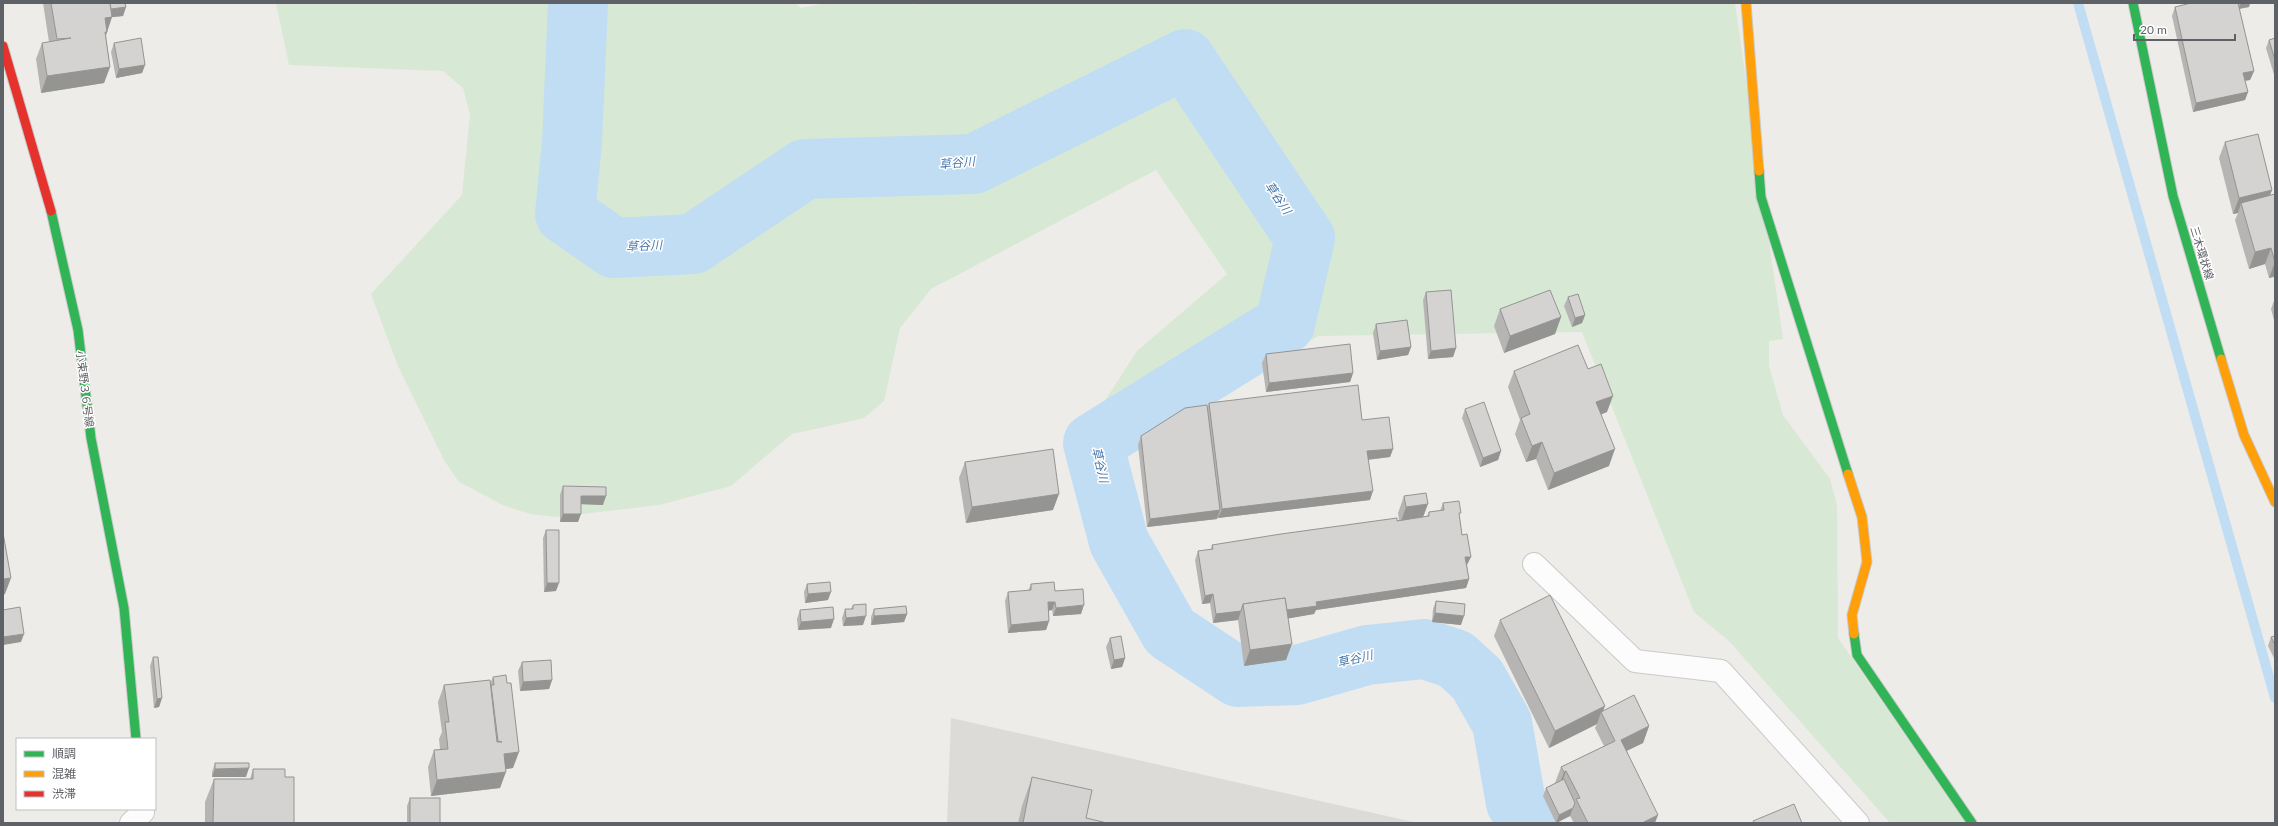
<svg xmlns="http://www.w3.org/2000/svg" width="2278" height="826" font-family="Lato,'Noto Sans JP',sans-serif">
<style>
.industrial{fill:#dddbd8}
.green{fill:#d7e8d5}
.lines{fill:none;stroke-linecap:round;stroke-linejoin:round}
.stream{stroke:#c0ddf4;stroke-width:10}
.river{stroke:#c0ddf4;stroke-width:60}
.street-casing{stroke:#cacaca;stroke-width:24}
.fast-casing{stroke:#c9c9c9;stroke-width:11}
.slow-casing{stroke:#c9c9c9;stroke-width:11}
.jam-casing{stroke:#c9c9c9;stroke-width:11}
.street{stroke:#fcfcfc;stroke-width:22}
.fast{stroke:#30b455;stroke-width:9}
.slow{stroke:#ff9f0a;stroke-width:9}
.jam{stroke:#e5322d;stroke-width:9}
.wall{fill:#b6b5b4}
.shaded-wall{fill:#949492}
.building{fill:#d4d3d1;stroke:#949492}
.labels{text-anchor:middle;stroke-width:3;stroke-linejoin:round;paint-order:stroke}
.street-label{font-size:11px;fill:#5e6166;stroke:#fff}
.water-label{font-size:12px;font-style:italic;fill:#4978ab;stroke:#fff}
</style>
<rect width="100%" height="100%" fill="#edece8"/>
<polygon class="industrial" points="951,718 1418,823 947,823"/>
<polygon class="green" points="276,3 796,3 801,8 826,3 911,3 914,5 919,3 1735,3 1783,339 1769,341 1769,366 1783,415 1830,479 1837,505 1838,638 1965,823 1890,823 1729,641 1694,612 1582,332 1318,336 1083,480 1075,447 1137,351 1227,274 1156,170 931,289 900,328 884,401 864,418 792,434 731,486 659,505 557,517 530,514 505,506 459,482 444,460 398,366 371,294 462,195 470,114 463,88 443,71 289,65"/>
<g class="lines">
<polyline class="stream" points="2078,3 2275,698"/>
<polyline class="river" points="578,3 572,142 565,214 614,248 693,244 805,169 974,164 1185,59 1305,238 1285,324 1093,443 1119,542 1170,632 1238,677 1297,675 1367,655 1424,649 1455,659 1477,679 1502,723 1516,803 1531,823"/>
<g class="street-casing">
<g id="street">
<polyline points="1534,564 1635,661 1721,671 1858,823"/>
<polyline points="131,823 143,812"/>
</g>
</g>
<g class="fast-casing">
<g id="fast">
<polyline points="2133,3 2173,196 2221,359"/>
<polyline points="1759,171 1761,197 1848,474"/>
<polyline points="51,211 78,330 91,438 124,608 136,739"/>
<polyline points="1854,634 1857,655 1972,823"/>
</g>
</g>
<g class="slow-casing">
<g id="slow">
<polyline points="1746,3 1759,171"/>
<polyline points="2221,359 2244,435 2275,502"/>
<polyline points="1848,474 1862,517 1867,562 1852,615 1854,634"/>
</g>
</g>
<g class="jam-casing">
<polyline id="jam" points="3,46 51,211"/>
</g>
<use href="#street" class="street"/>
<use href="#fast" class="fast"/>
<use href="#slow" class="slow"/>
<use href="#jam" class="jam"/>
</g>
<g class="wall">
<polygon points="43,3 125,3 126,7 123,16 112,17 107,31 106,36 110,67 104,83 41,93 36,59 42,43 49,42"/>
<polygon points="2191,3 2250,3 2249,7 2239,9 2254,71 2250,80 2245,81 2248,92 2245,100 2193,112 2172,16 2175,7"/>
<polygon points="2275,38 2275,78 2266,48 2269,40"/>
<polygon points="114,43 145,65 142,73 116,78 111,52"/>
<polygon points="2225,142 2272,190 2270,195 2275,194 2275,277 2269,278 2265,264 2249,269 2235,220 2238,213 2233,214 2219,158"/>
<polygon points="1426,292 1456,348 1453,357 1428,359 1423,300"/>
<polygon points="1568,297 1585,315 1582,323 1572,327 1564,306"/>
<polygon points="2275,298 2275,324 2271,309"/>
<polygon points="1500,309 1561,317 1555,334 1504,353 1494,326"/>
<polygon points="1376,324 1411,347 1408,355 1377,360 1373,333"/>
<polygon points="1266,354 1353,373 1350,382 1266,392 1262,363"/>
<polygon points="1588,369 1607,412 1601,414 1609,466 1548,490 1536,459 1526,462 1515,434 1520,420 1508,387 1514,371"/>
<polygon points="1209,403 1362,420 1393,449 1390,457 1368,460 1370,500 1218,518 1218,515 1217,519 1147,527 1138,445 1141,436 1207,408"/>
<polygon points="1465,409 1501,451 1498,460 1480,467 1462,418"/>
<polygon points="965,462 1053,510 966,523 959,478"/>
<polygon points="563,486 603,505 581,504 578,522 560,522 560,495"/>
<polygon points="1404,496 1423,517 1427,516 1429,512 1440,511 1443,503 1459,517 1467,565 1469,579 1466,588 1316,610 1314,614 1288,618 1286,660 1244,666 1238,620 1213,623 1210,603 1202,604 1195,560 1198,551 1211,549 1212,545 1399,520 1398,513"/>
<polygon points="546,530 556,591 544,592 543,538"/>
<polygon points="807,584 828,600 805,603 804,592"/>
<polygon points="1031,584 1055,591 1081,614 1053,616 1052,610 1049,611 1049,621 1046,630 1008,633 1005,601 1008,592 1028,591"/>
<polygon points="1436,601 1461,625 1432,622 1433,609"/>
<polygon points="853,605 863,625 843,626 842,618 845,609 851,609"/>
<polygon points="874,609 907,614 904,622 871,625 871,617"/>
<polygon points="800,610 831,628 798,630 797,619"/>
<polygon points="1500,620 1603,711 1649,726 1643,743 1627,751 1655,823 1574,823 1570,816 1556,823 1543,796 1546,788 1555,783 1561,767 1604,746 1595,728 1597,724 1549,748 1494,636"/>
<polygon points="2275,636 2275,660 2268,646 2271,637"/>
<polygon points="1110,638 1125,658 1122,667 1111,669 1106,647"/>
<polygon points="153,657 162,698 159,707 154,708 150,666"/>
<polygon points="522,662 552,680 549,689 520,691 518,671"/>
<polygon points="493,677 513,768 506,769 500,788 431,796 428,767 434,750 440,749 439,739 442,732 438,702 444,685 490,684"/>
<polygon points="215,763 246,777 212,777 212,772"/>
<polygon points="253,769 285,777 294,823 205,823 205,802 214,779 250,779"/>
<polygon points="1032,777 1086,818 1107,823 1018,823 1022,806"/>
<polygon points="410,798 440,823 407,823 407,806"/>
</g>
<g class="shaded-wall">
<polygon points="2241,3 2250,3 2249,7 2238,9"/>
<polygon points="126,7 123,16 104,18 107,10"/>
<polygon points="112,17 107,32 101,48 105,18"/>
<polygon points="145,65 142,73 116,78 119,69"/>
<polygon points="110,67 104,83 41,93 47,76"/>
<polygon points="2254,71 2250,80 2240,81 2243,73"/>
<polygon points="2248,92 2245,100 2193,112 2196,103"/>
<polygon points="2272,190 2266,206 2241,203 2238,213 2233,214 2239,198"/>
<polygon points="2271,248 2265,264 2249,269 2255,252"/>
<polygon points="2275,262 2275,276 2269,278"/>
<polygon points="1585,315 1582,323 1572,327 1575,318"/>
<polygon points="1561,317 1555,334 1504,353 1510,336"/>
<polygon points="1411,347 1408,355 1377,360 1380,351"/>
<polygon points="1456,348 1453,357 1428,359 1431,351"/>
<polygon points="1353,373 1350,382 1266,392 1269,383"/>
<polygon points="1613,396 1607,412 1590,419 1596,402"/>
<polygon points="1542,442 1536,459 1526,462 1532,446"/>
<polygon points="1393,449 1390,457 1364,460 1367,451"/>
<polygon points="1615,449 1609,466 1548,490 1554,473"/>
<polygon points="1501,451 1498,460 1480,467 1483,458"/>
<polygon points="1373,491 1370,500 1218,518 1222,509"/>
<polygon points="1059,494 1053,510 966,523 972,507"/>
<polygon points="581,496 606,496 603,505 578,504"/>
<polygon points="1428,504 1422,520 1400,524 1406,507"/>
<polygon points="1220,510 1217,519 1147,527 1150,519"/>
<polygon points="563,514 581,514 578,522 560,522"/>
<polygon points="1465,557 1471,557 1467,565 1462,566"/>
<polygon points="11,578 5,594 3,595 3,579"/>
<polygon points="1469,579 1466,588 1316,610 1314,614 1280,620 1283,611 1316,602"/>
<polygon points="547,583 559,583 556,591 544,592"/>
<polygon points="831,592 828,600 805,603 808,594"/>
<polygon points="1213,594 1210,603 1202,604 1205,596"/>
<polygon points="1048,602 1055,602 1052,610 1045,611"/>
<polygon points="1084,605 1081,614 1053,616 1056,608"/>
<polygon points="1241,611 1238,620 1213,623 1216,614"/>
<polygon points="1435,613 1464,616 1461,625 1432,622"/>
<polygon points="907,614 904,622 871,625 874,616"/>
<polygon points="866,616 863,625 843,626 846,618"/>
<polygon points="834,619 831,628 798,630 801,622"/>
<polygon points="1049,621 1046,630 1008,633 1011,625"/>
<polygon points="24,634 21,642 3,645 3,637"/>
<polygon points="1292,644 1286,660 1244,666 1250,650"/>
<polygon points="1125,658 1122,667 1111,669 1114,660"/>
<polygon points="552,680 549,689 520,691 523,682"/>
<polygon points="162,698 159,707 154,708 157,699"/>
<polygon points="1605,706 1602,714 1601,712 1597,724 1549,748 1555,731"/>
<polygon points="1649,726 1643,743 1615,756 1621,740"/>
<polygon points="519,752 513,768 498,770 504,754"/>
<polygon points="249,768 246,777 212,777 215,769"/>
<polygon points="1566,771 1560,788 1558,789 1564,772"/>
<polygon points="506,772 500,788 431,796 437,780"/>
<polygon points="1573,808 1570,816 1556,823 1559,815"/>
<polygon points="1658,815 1655,823 1642,823"/>
</g>
<g class="building">
<polygon points="51,3 110,3 112,17 105,18 107,32 105,32 110,67 47,76 42,43 71,38 57,39"/>
<polygon points="110,3 125,3 126,7 111,9"/>
<polygon points="2191,3 2238,3 2254,71 2243,73 2248,92 2196,103 2175,7"/>
<polygon points="141,38 145,65 119,69 114,43"/>
<polygon points="2275,38 2275,60 2269,40"/>
<polygon points="2258,134 2272,190 2239,198 2225,142"/>
<polygon points="2275,194 2275,262 2271,248 2255,252 2241,203"/>
<polygon points="1451,290 1456,348 1431,351 1426,292"/>
<polygon points="1550,290 1561,317 1510,336 1500,309"/>
<polygon points="1578,294 1585,315 1575,318 1568,297"/>
<polygon points="1407,320 1411,347 1380,351 1376,324"/>
<polygon points="1350,344 1353,373 1269,383 1266,354"/>
<polygon points="1578,345 1588,369 1601,364 1613,396 1596,402 1615,449 1554,473 1542,442 1532,446 1521,418 1530,414 1514,371"/>
<polygon points="1358,385 1362,420 1389,417 1393,449 1367,451 1373,491 1222,509 1209,403"/>
<polygon points="1484,402 1501,451 1483,458 1465,409"/>
<polygon points="1207,405 1220,510 1150,519 1141,436 1185,408"/>
<polygon points="1053,449 1059,494 972,507 965,462"/>
<polygon points="563,486 606,487 606,496 581,496 581,514 563,514"/>
<polygon points="1426,493 1428,504 1406,507 1404,496"/>
<polygon points="1459,501 1461,513 1459,513 1462,535 1467,534 1471,557 1465,557 1469,579 1316,602 1317,606 1287,610 1285,598 1243,604 1241,611 1216,614 1213,594 1205,596 1198,551 1213,549 1212,545 1281,534 1397,518 1397,521 1429,516 1429,512 1444,510 1443,503"/>
<polygon points="546,530 559,530 559,583 547,583"/>
<polygon points="3,533 11,578 3,579"/>
<polygon points="830,582 831,592 808,594 807,584"/>
<polygon points="1054,582 1055,591 1083,589 1084,605 1056,608 1055,602 1048,602 1049,621 1011,625 1008,592 1031,590 1031,584"/>
<polygon points="1550,595 1605,706 1555,731 1500,620"/>
<polygon points="1285,598 1292,644 1250,650 1243,604"/>
<polygon points="1436,601 1465,604 1464,616 1435,613"/>
<polygon points="866,604 866,616 846,618 845,609 853,609 853,605"/>
<polygon points="906,606 907,614 874,616 874,609"/>
<polygon points="20,607 24,634 3,637 3,610"/>
<polygon points="833,607 834,619 801,622 800,610"/>
<polygon points="1121,636 1125,658 1114,660 1110,638"/>
<polygon points="2275,636 2275,645 2271,637"/>
<polygon points="153,657 158,657 162,698 157,699"/>
<polygon points="551,660 552,680 523,682 522,662"/>
<polygon points="506,675 507,683 511,683 519,752 504,754 506,772 437,780 434,750 448,749 445,722 449,722 444,685 490,680 497,742 502,742 498,741 491,685 494,685 493,677"/>
<polygon points="1634,695 1649,726 1621,740 1658,815 1642,823 1588,823 1576,799 1580,798 1566,771 1564,772 1561,767 1615,741 1601,712"/>
<polygon points="215,763 249,763 249,768 215,769"/>
<polygon points="253,769 285,769 285,777 294,777 294,823 213,823 214,779 253,779"/>
<polygon points="1032,777 1092,790 1086,818 1107,823 1023,823"/>
<polygon points="1564,779 1575,803 1573,808 1559,815 1546,788"/>
<rect x="410" y="798" width="30" height="25"/>
<polygon points="1794,804 1802,823 1754,823 1753,821"/>
</g>
<g class="labels">
<g class="street-label">
<text transform="translate(2202 253) rotate(73)" y="4">三木環状線</text>
<text transform="translate(85 389) rotate(83)" y="4">小束野３６号線</text>
</g>
<g class="water-label">
<text transform="translate(957 163) rotate(-5)" y="4">草谷川</text>
<text transform="translate(1278 198) rotate(56)" y="4">草谷川</text>
<text transform="translate(644 246) rotate(-3)" y="4">草谷川</text>
<text transform="translate(1100 465) rotate(77)" y="4">草谷川</text>
<text transform="translate(1355 659) rotate(-13)" y="4">草谷川</text>
</g>
</g>
<rect width="2278" height="826" fill="none" stroke="#5e6166" stroke-width="8"/>
<rect x="16" y="738" width="140" height="72" fill="#ffffff" stroke="#bfc0c2"/>
<rect x="24" y="751" width="20" height="6" fill="#30b455" stroke="#bfc0c2"/>
<text x="52" y="758" font-size="12" fill="#5e6166">順調</text>
<rect x="24" y="771" width="20" height="6" fill="#ff9f0a" stroke="#bfc0c2"/>
<text x="52" y="778" font-size="12" fill="#5e6166">混雑</text>
<rect x="24" y="791" width="20" height="6" fill="#e5322d" stroke="#bfc0c2"/>
<text x="52" y="798" font-size="12" fill="#5e6166">渋滞</text>
<path d="M2134 34v6h101v-6" fill="none" stroke="#5e6166" stroke-width="2"/>
<text x="2140" y="34" font-size="12" fill="#5e6166" stroke="#ffffff" stroke-width="3" paint-order="stroke">20 m</text>
</svg>
